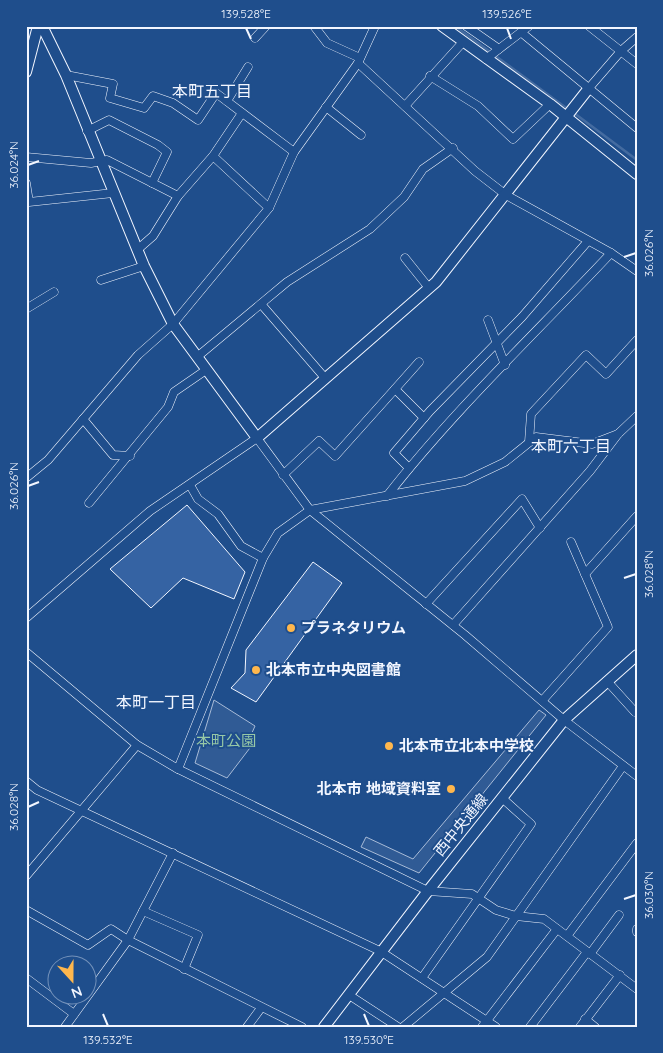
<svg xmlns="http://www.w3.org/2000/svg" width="663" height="1053" font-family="Quicksand,'Noto Sans JP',sans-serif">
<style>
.green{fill:#305b95;stroke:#a8bbd7}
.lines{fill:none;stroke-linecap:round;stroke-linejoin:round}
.stream{stroke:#446ba0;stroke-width:2.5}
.building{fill:#3563a3;stroke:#f2f6ff}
.minor-casing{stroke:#f2f6ff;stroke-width:9}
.tertiary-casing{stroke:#f2f6ff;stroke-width:12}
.minor{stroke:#1f4e8c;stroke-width:8}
.tertiary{stroke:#1f4e8c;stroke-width:10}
.ticks{fill:none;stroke:#f2f6ff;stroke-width:2}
.poi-dot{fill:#ffb74d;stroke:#1f4e8c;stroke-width:2}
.labels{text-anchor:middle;stroke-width:4;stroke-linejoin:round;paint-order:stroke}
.poi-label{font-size:15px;font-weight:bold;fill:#f2f6ff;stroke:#1f4e8c;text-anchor:start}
.park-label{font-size:15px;fill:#97c8a6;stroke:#1f4e8c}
.street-label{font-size:15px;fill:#f2f6ff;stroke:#1f4e8c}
.neighbourhood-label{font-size:16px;fill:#f2f6ff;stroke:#1f4e8c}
.neatline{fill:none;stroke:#f2f6ff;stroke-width:2}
.ticks-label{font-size:12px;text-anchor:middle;fill:#f2f6ff}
</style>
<rect width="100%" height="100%" fill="#1f4e8c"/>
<g class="green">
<polygon points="214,700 255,726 251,735 256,740 227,778 195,763"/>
<polygon points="539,710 546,715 419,873 361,847 366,837 413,859"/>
</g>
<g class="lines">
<g class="stream">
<polyline points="455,26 569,110"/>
<polyline points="574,113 637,160"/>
</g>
</g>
<g class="building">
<polygon points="187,505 245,572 234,599 183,578 151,608 110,569"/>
<polygon points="313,562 342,583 256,702 231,688 245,673 246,650"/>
</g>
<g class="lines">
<g class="minor-casing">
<g id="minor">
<polyline points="314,26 327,43 360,58"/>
<polyline points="466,26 499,49"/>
<polyline points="589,26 637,64"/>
<polyline points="522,33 637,128"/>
<polyline points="255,38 266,26"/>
<polyline points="486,59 529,26"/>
<polyline points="358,63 475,171 506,195 611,253 637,271"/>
<polyline points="66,75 113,84 110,98 144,108 153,96 173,103 198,120 216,93 294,152"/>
<polyline points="430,76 478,106 513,139 550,104"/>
<polyline points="589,88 621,51 637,37"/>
<polyline points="227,101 248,67"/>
<polyline points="405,106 463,42"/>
<polyline points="326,107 361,135"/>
<polyline points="87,131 109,120 158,145 167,152 152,183"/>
<polyline points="213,156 269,208"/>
<polyline points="26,157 91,163 107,160 178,196"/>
<polyline points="26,183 29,202 113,193"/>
<polyline points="137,250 153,236 178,196 213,156 242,113"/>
<polyline points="405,258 429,288"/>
<polyline points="101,280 144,266"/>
<polyline points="261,304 325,378"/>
<polyline points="26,309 54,292"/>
<polyline points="488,320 505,365"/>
<polyline points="197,357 287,282 370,229 404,197 423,169 453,148"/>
<polyline points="419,362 395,389 424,418"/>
<polyline points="83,419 113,455 130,456"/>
<polyline points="529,442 531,414 586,355 606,374 637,340"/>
<polyline points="409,468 394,453 430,411 522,317 588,241"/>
<polyline points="283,475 319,441 335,456 395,389"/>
<polyline points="26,478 48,460 138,355 173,324 269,208 294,152 358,63 375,26"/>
<polyline points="190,485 198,499 218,514 241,546 263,558"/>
<path d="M387 496C454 410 536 333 611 253"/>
<polyline points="89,503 168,407 174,392 206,370"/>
<polyline points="585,574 637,516"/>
<polyline points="426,604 522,499 540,528"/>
<polyline points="26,618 150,511 257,438 310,510 465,635 564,720 637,776"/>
<polyline points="453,625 590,471 618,434 637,416"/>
<polyline points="26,652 137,745 178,769 428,891 472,894 496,910 516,916 544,919 637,989"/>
<polyline points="607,681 635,712"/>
<polyline points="542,701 608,627 571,542"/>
<polyline points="178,769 263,558 278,533 310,510 465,481 505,462 536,437 592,444 618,434"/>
<polyline points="26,781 37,790 380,951 496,1027"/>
<polyline points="26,876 137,745"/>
<polyline points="26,910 88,945 111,929 128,940 302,1027"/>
<polyline points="143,911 198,935 184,969"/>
<polyline points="637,929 637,932"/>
<polyline points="567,936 637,843"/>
<polyline points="590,954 619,915"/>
<polyline points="26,978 74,1014"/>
<polyline points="422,978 531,824 502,798"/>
<polyline points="349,995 398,1027"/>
<polyline points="585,1019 595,1027"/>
<polyline points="65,1027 128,940 173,853"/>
<polyline points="247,1027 261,1008"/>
<polyline points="403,1027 487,957 623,766"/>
<polyline points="482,1027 557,929"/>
<polyline points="530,1027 587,952"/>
<polyline points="580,1027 620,975"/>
</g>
</g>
<g class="tertiary-casing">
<g id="tertiary">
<polyline points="42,26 66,75 144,266 173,324 257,438 436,282 589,88"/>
<polyline points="442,26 550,104 637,174"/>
<polyline points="26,72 38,26"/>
<polyline points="324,1027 428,891 564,720 637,655"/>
</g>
</g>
<use href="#minor" class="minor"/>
<use href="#tertiary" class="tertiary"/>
</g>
<path class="ticks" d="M246 28 251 39M507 28 511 39M28 165 39 161M624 257 636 253M28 486 39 482M624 578 636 574M28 807 39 802M624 899 636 895M103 1014 108 1026M364 1014 369 1026"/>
<g class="poi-dot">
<circle cx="291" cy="628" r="5"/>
<circle cx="256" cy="670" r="5"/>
<circle cx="389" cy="746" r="5"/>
<circle cx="451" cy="789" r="5"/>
</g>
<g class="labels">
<g class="poi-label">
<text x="301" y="633">プラネタリウム</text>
<text x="266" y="675">北本市立中央図書館</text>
<text x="399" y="751">北本市立北本中学校</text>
<text x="441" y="794" text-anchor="end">北本市 地域資料室</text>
</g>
<g class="park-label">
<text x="226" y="746">本町公園</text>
</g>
<g class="street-label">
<text transform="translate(461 825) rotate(-51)" y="5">西中央通線</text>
</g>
<g class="neighbourhood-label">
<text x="212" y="97">本町五丁目</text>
<text x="571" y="452">本町六丁目</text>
<text x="156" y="708">本町一丁目</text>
</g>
</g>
<rect width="663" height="1053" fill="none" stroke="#1f4e8c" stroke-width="55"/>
<g transform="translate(72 980) rotate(159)"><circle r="24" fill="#1f4e8c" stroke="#7391ba"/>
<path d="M0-4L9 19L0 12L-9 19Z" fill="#ffb74d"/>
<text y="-8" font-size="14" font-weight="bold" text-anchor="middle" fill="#f2f6ff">N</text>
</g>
<rect x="28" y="28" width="608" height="998" class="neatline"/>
<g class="ticks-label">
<text x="246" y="18">139.528°E</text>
<text x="507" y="18">139.526°E</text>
<text transform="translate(14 165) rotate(-90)" y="4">36.024°N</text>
<text transform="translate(649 253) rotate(-90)" y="4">36.026°N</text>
<text transform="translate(14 486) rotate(-90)" y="4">36.026°N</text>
<text transform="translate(649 574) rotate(-90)" y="4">36.028°N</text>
<text transform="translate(14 807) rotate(-90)" y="4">36.028°N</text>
<text transform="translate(649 895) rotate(-90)" y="4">36.030°N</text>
<text x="108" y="1044">139.532°E</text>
<text x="369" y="1044">139.530°E</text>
</g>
</svg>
